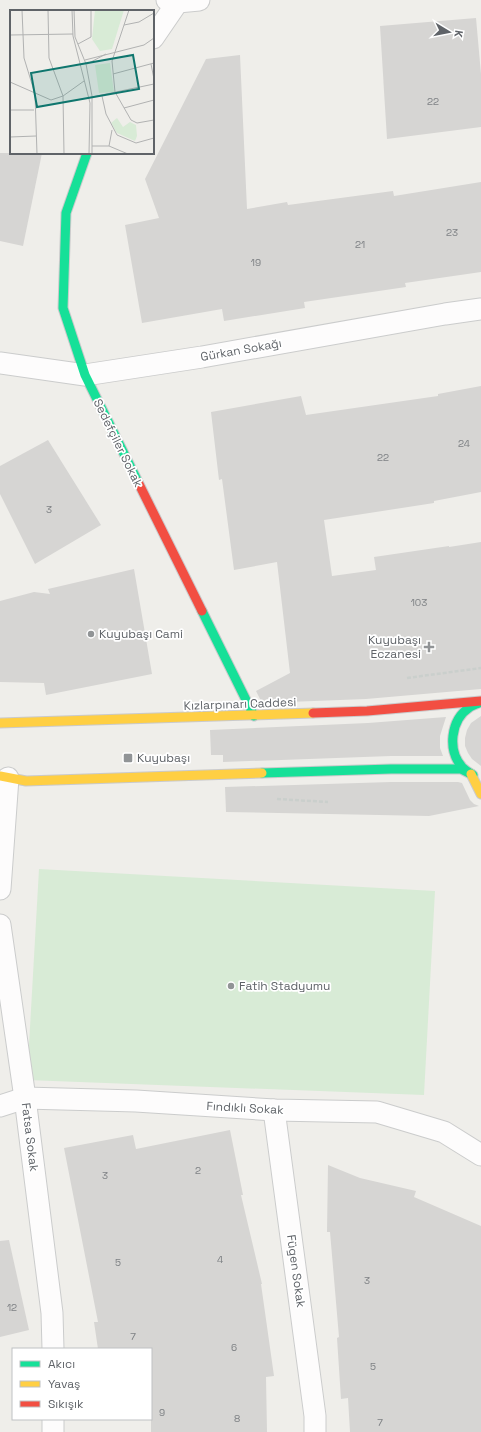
<svg xmlns="http://www.w3.org/2000/svg" width="481" height="1432" font-family="'Space Grotesk',sans-serif">
<style>
.green{fill:#d8ebd6}
.building{fill:#d6d5d3}
.lines{fill:none;stroke-linecap:round;stroke-linejoin:round}
.street-casing{stroke:#cbcccc;stroke-width:23}
.fast-casing{stroke:#cacacb;stroke-width:11}
.slow-casing{stroke:#cacacb;stroke-width:11}
.jam-casing{stroke:#cacacb;stroke-width:11}
.path{stroke:#cacfcc;stroke-width:2.5;stroke-dasharray:4 2;stroke-linecap:butt}
.street{stroke:#fdfcfc;stroke-width:21}
.fast{stroke:#16e098;stroke-width:9}
.slow{stroke:#ffcf43;stroke-width:9}
.jam{stroke:#f24e42;stroke-width:9}
.poi-dot{fill:#919496;stroke:#fff;stroke-width:1.5}
.labels{text-anchor:middle;stroke-width:3.5;stroke-linejoin:round;paint-order:stroke}
.number-label{font-size:10px;fill:#7e8184}
.street-label{font-size:12px;fill:#5f6368;stroke:#fff}
.poi-label{font-size:12px;fill:#5f6368;stroke:#fff;text-anchor:start}
.inset-road{fill:none;stroke:#b1b2b2;stroke-width:1}
.view{fill:#0f766e;fill-opacity:0.15;stroke:#0f766e;stroke-width:2}
.inset-edge{fill:none;stroke:#5f6368;stroke-width:2}
</style>
<rect width="100%" height="100%" fill="#efeeea"/>
<polygon class="green" points="39,869 435,891 424,1095 27,1080"/>
<g class="building">
<polygon points="476,18 481,74 481,127 387,139 380,26"/>
<polygon points="240,55 247,209 287,202 288,205 393,191 394,196 481,182 481,272 405,283 406,287 304,302 305,308 224,321 222,309 142,323 125,225 159,218 145,179 206,59"/>
<polygon points="0,153 42,153 23,246 0,241"/>
<polygon points="481,386 481,492 434,501 434,503 324,520 332,576 376,570 374,557 449,546 449,547 481,542 481,689 366,699 262,703 256,691 290,673 277,562 234,570 222,479 219,480 211,412 301,396 306,415 438,396 438,394"/>
<polygon points="48,440 101,525 35,564 0,494 0,466"/>
<polygon points="134,569 152,674 46,695 44,683 0,682 0,601 34,592 50,594 48,589"/>
<polygon points="481,716 481,766 472,759 468,753 465,746 465,738 467,730 471,723"/>
<polygon points="446,717 440,736 440,748 443,756 391,756 223,762 223,755 211,755 210,730 368,723"/>
<polygon points="391,782 458,782 462,783 470,800 474,804 479,806 429,816 226,812 225,787"/>
<polygon points="230,1130 243,1195 241,1195 262,1284 261,1284 274,1376 266,1377 267,1432 151,1432 151,1349 98,1349 94,1322 98,1322 64,1148 133,1135 136,1149"/>
<polygon points="328,1165 360,1178 416,1191 414,1197 481,1226 481,1432 350,1432 348,1398 341,1399 337,1338 339,1337 330,1232 327,1232"/>
<polygon points="9,1240 29,1330 0,1337 0,1241"/>
</g>
<g class="lines">
<g class="street-casing">
<g id="street">
<polyline points="167,0 178,2 199,0"/>
<polyline points="153,38 179,0"/>
<polyline points="0,363 85,375 202,357 445,314 481,309"/>
<polyline points="0,889 8,778"/>
<polyline points="0,925 25,1098 52,1313 53,1349"/>
<polyline points="0,1106 25,1098 136,1101 274,1110 377,1112 444,1132 481,1155"/>
<polyline points="274,1110 315,1416 315,1432"/>
<polyline points="53,1419 53,1432"/>
</g>
</g>
<g class="fast-casing">
<g id="fast">
<polyline points="87,153 66,213 63,308 85,375 138,482"/>
<polyline points="202,611 254,716"/>
<polyline points="262,773 391,769 461,769 471,774"/>
<path d="M473 775C470 773 466 771 463 768 447 751 450 720 470 707 473 705 477 704 481 702"/>
</g>
</g>
<g class="slow-casing">
<g id="slow">
<polyline points="0,723 313,713"/>
<polyline points="471,774 481,794"/>
<polyline points="0,776 26,781 262,773"/>
</g>
</g>
<g class="jam-casing">
<g id="jam">
<polyline points="138,482 202,611"/>
<polyline points="313,713 367,711 481,701"/>
</g>
</g>
<g class="path">
<polyline points="407,678 481,668"/>
<polyline points="277,799 328,802"/>
</g>
<use href="#street" class="street"/>
<use href="#fast" class="fast"/>
<use href="#slow" class="slow"/>
<use href="#jam" class="jam"/>
</g>
<g class="poi-dot">
<circle cx="91" cy="634" r="4"/>
<path d="M427 641h4v4h4v4h-4v4h-4v-4h-4v-4h4z"/>
<rect x="123" y="753" width="10" height="10" rx="2"/>
<circle cx="231" cy="986" r="4"/>
</g>
<g class="labels">
<g class="number-label">
<text x="433" y="105">22</text>
<text x="452" y="236">23</text>
<text x="360" y="248">21</text>
<text x="256" y="266">19</text>
<text x="464" y="447">24</text>
<text x="383" y="461">22</text>
<text x="49" y="513">3</text>
<text x="419" y="606">103</text>
<text x="198" y="1174">2</text>
<text x="105" y="1179">3</text>
<text x="220" y="1263">4</text>
<text x="118" y="1266">5</text>
<text x="367" y="1284">3</text>
<text x="12" y="1311">12</text>
<text x="133" y="1340">7</text>
<text x="234" y="1351">6</text>
<text x="373" y="1370">5</text>
<text x="162" y="1416">9</text>
<text x="237" y="1422">8</text>
<text x="380" y="1426">7</text>
</g>
<g class="street-label">
<text transform="translate(241 350) rotate(-10)" y="4">Gürkan Sokağı</text>
<text transform="translate(118 443) rotate(64)" y="4">Sedefçiler Sokak</text>
<text transform="translate(240 704) rotate(-2)" y="4">Kızlarpınarı Caddesi</text>
<text transform="translate(245 1108) rotate(3)" y="4">Fındıklı Sokak</text>
<text transform="translate(30 1137) rotate(83)" y="4">Fatsa Sokak</text>
<text transform="translate(296 1271) rotate(82)" y="4">Fügen Sokak</text>
</g>
<g class="poi-label">
<text x="99" y="638">Kuyubaşı Cami</text>
<text x="421" y="644" text-anchor="end">Kuyubaşı<tspan x="421" dy="14">Eczanesi</tspan></text>
<text x="137" y="762">Kuyubaşı</text>
<text x="239" y="990">Fatih Stadyumu</text>
</g>
</g>
<g transform="translate(10 10)">
<rect width="144" height="144" fill="#efeeea"/>
<path d="M85 0H114L102 39 90 41 82 29ZM100 53 104 82 89 83 85 55ZM107 108 113 117 120 112 126 115 127 126 125 131 107 123 101 113Z" fill="#d8ebd6"/>
<path class="inset-road" d="M12 0 14 48 25 84 27 144M38 0 39 48 53 86 54 144M62 0 63 26 80 93 79 144M64 0 65 27 76 54M119 0 102 51 105 82 121 110 127 113 144 110M114 15 129 12 144 3M0 25 63 24M68 34 81 27V0M75 50 134 35 144 28M76 54 82 86V144M77 54 96 44M141 54 144 69M103 64 144 53M0 72 41 90 53 86 74 71M92 86 96 104 107 125 126 133 144 128M82 87 144 74M114 98 144 90M0 100H24M0 127 26 126M82 136H99L118 144M99 136 102 120"/>
<path class="view" d="M123 45 129 79 27 97 21 63Z"/>
<rect width="144" height="144" class="inset-edge"/>
</g>
<rect x="12" y="1348" width="140" height="72" fill="#ffffff" stroke="#bfc1c3"/>
<rect x="20" y="1361" width="20" height="6" fill="#16e098" stroke="#bfc1c3"/>
<text x="48" y="1368" font-size="12" fill="#5f6368">Akıcı</text>
<rect x="20" y="1381" width="20" height="6" fill="#ffcf43" stroke="#bfc1c3"/>
<text x="48" y="1388" font-size="12" fill="#5f6368">Yavaş</text>
<rect x="20" y="1401" width="20" height="6" fill="#f24e42" stroke="#bfc1c3"/>
<text x="48" y="1408" font-size="12" fill="#5f6368">Sıkışık</text>
<g transform="translate(449 32) rotate(100)" stroke="#ffffff" stroke-width="3" paint-order="stroke">
<path d="M0-3L7 15L0 10L-7 15Z" fill="#5f6368"/>
<text y="-6" font-size="11" font-weight="bold" text-anchor="middle" fill="#5f6368">K</text>
</g>
</svg>
